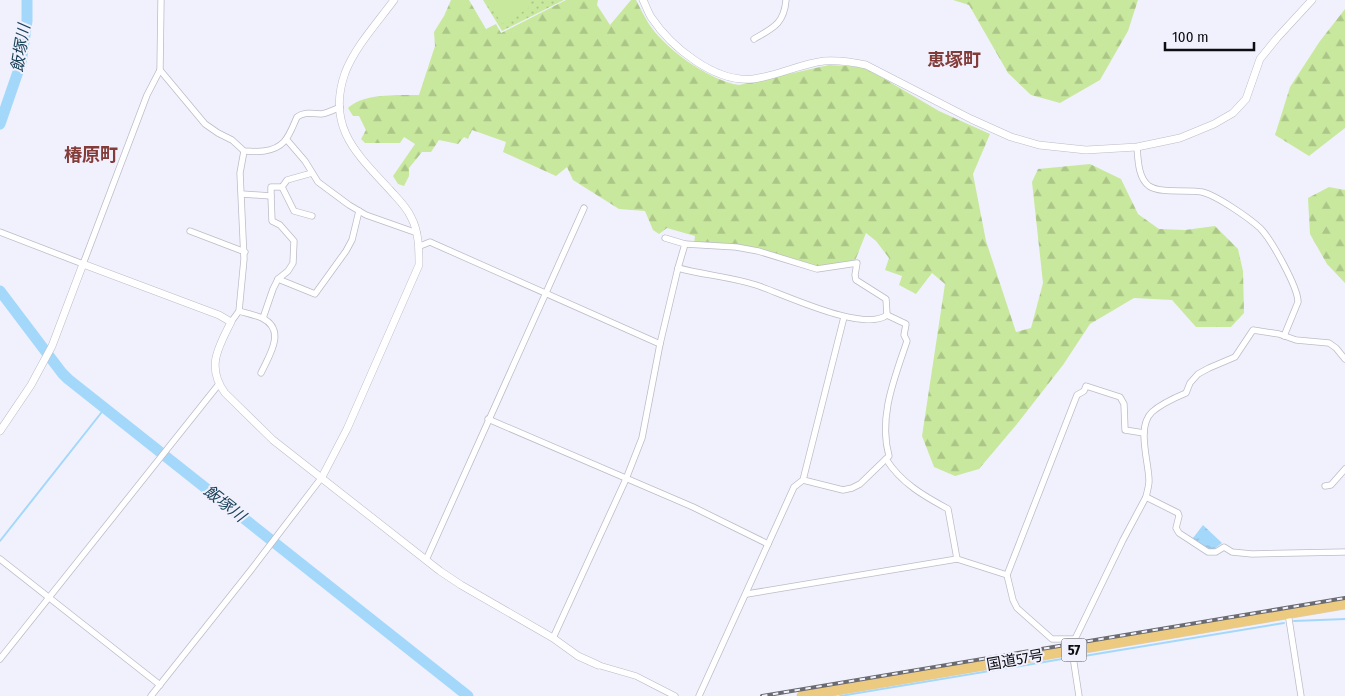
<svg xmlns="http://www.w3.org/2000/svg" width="1345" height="696" font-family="'Fira Sans Condensed','Noto Sans JP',sans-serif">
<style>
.forest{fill:url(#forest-firs)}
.park{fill:url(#park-dots)}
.garden{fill:#c8e89e}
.water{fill:url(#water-ripples)}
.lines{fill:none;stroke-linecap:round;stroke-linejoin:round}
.stream{stroke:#a4d8fa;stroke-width:2}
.river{stroke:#a4d8fa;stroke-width:11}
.minor-casing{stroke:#bbbcc7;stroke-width:7}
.tertiary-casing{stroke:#bbbcc7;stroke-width:8}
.trunk-casing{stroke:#d4d4d4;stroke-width:11}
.minor{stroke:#fff;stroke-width:5.5}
.tertiary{stroke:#fff;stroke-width:7}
.trunk{stroke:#ecca7f;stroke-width:10}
.rail-casing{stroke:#6a6a71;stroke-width:4}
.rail{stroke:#f1f1fd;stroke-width:2;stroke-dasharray:5.5;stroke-linecap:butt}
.labels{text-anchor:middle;stroke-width:4;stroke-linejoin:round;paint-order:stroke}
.shield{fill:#f1f1fd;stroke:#525258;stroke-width:1}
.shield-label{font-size:14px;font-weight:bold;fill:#0e0e12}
.street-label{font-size:15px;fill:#0e0e12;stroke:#f1f1fd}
.water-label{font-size:16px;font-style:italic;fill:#173f56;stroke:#f1f1fd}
.quarter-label{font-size:18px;font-weight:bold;fill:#843c39;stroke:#f1f1fd}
</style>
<defs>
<pattern id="forest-firs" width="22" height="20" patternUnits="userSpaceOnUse" patternTransform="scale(1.25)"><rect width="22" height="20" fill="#c8e89e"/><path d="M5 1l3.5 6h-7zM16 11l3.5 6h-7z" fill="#abc687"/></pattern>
<pattern id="park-dots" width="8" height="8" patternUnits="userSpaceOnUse" patternTransform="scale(1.25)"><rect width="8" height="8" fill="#c8e89e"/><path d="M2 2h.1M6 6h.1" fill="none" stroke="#abc687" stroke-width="1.8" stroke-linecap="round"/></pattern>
<pattern id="water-ripples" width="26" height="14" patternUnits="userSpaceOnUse" patternTransform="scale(1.25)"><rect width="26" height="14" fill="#a4d8fa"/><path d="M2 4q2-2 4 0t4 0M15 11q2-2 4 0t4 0" fill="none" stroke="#8cb8d5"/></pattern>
</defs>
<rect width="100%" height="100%" fill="#f1f1fd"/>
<g class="forest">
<path d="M451 0H469L486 29 496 24 501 33 566 0H598L597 5 610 25 631 0H636C640 8 644 16 649 24 665 49 710 81 739 85L829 65 864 67 939 111 990 134 973 174 986 241 1016 332 1031 328 1043 283 1032 182 1038 169 1090 164 1121 179 1138 214 1159 229 1185 230 1215 226 1238 249 1243 271 1244 313 1231 327H1196L1172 300 1134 298 1090 324 1063 365 1017 424 979 469 955 476 934 467 922 436 945 284 932 273 916 294 899 285 902 276 885 270 889 258 876 241 866 233 855 261 817 267 758 249 694 243 695 236 667 228 659 234 653 230 645 211 619 209 573 180 567 167 556 176 503 152 506 142 472 130 468 139 464 137 458 144 439 140 431 152H422L409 168V176L404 186 398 184 393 176 415 144 404 137 400 143H365L361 139 366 130 359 116H353L348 108C363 93 399 95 419 95L435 46 434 32 444 16Z"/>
<polygon points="953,0 1138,0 1128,31 1100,80 1060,103 1031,95 1008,73 969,5"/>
<polygon points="1345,9 1345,128 1309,156 1275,135 1290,87 1320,41"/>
<polygon points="1329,187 1345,190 1345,283 1327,264 1310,234 1308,198"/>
</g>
<polygon class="park" points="483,0 564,0 502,31"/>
<polygon class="garden" points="487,0 525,0 529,8 502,24"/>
<polygon class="water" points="1203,525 1222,543 1214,549 1209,550 1193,538"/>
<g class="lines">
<g class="stream">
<polyline points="0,541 105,408"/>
<polyline points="1294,621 1345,619"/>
<polyline points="1078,657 1284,623"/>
<polyline points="840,696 1068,658"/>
</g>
<g class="river">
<polyline points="0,124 21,63 27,21 27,0"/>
<polyline points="0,291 62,373 68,379 468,696"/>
</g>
<g class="minor-casing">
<g id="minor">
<path d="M754 39C773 28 784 24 786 0"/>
<path d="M160 70 205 124 218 133 232 140 244 151C250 151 257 152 264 151 286 148 289 135 297 117 305 111 312 114 321 114 328 113 334 110 340 107"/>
<polyline points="287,140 305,161 318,182 349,205 366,215 417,233"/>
<path d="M1137 147C1138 159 1138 178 1149 186 1161 194 1188 189 1202 192 1216 195 1249 218 1260 228 1271 239 1298 287 1298 302L1284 336"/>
<polyline points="312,173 287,180 282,187 294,211 312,216"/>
<polyline points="242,194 271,196 271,187 282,187"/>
<polyline points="271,196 272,221 280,225 294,241 293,263 288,271 278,279"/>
<polyline points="190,231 245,252"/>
<polyline points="0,232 83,264 147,95 160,70 161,0"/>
<polyline points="685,244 736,247 758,251 817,269 857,263 855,275 856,280 886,299 887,315"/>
<polyline points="420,246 430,242 660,344"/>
<path d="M678 268C704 275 731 277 756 285 784 294 863 333 887 315"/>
<path d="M239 311C246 313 255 315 262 318 287 330 269 356 261 373"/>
<polyline points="263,318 273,289 278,279 315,294 346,251 352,240 359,211"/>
<polyline points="231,322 239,311 244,259 240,173 244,151"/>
<polyline points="488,419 693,507 768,544"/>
<path d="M886 459C901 483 924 496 948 509L957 559"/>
<path d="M803 480 843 490 852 488 860 484 889 456C878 417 895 377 907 341L904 335 906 324 887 315"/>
<polyline points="1325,486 1331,485 1345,469"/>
<polyline points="1146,497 1178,513 1179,516 1176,528 1179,533 1208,552 1216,552 1224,547 1232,552 1252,554 1345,552"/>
<polyline points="0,559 160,685"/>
<polyline points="426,560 584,208"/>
<polyline points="747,594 957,559 1007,575"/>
<polyline points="1288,613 1301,696"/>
<polyline points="553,638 626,479 642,438 660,344 678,268 685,244 665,238"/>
<polyline points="1075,639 1052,639 1017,608 1013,600 1007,575 1077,395 1084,391 1086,386 1120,397 1124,404 1125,430 1144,433"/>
<polyline points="0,659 219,384"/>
<polyline points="598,665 636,676 675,696"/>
<polyline points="151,696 251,570 322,477"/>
<polyline points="699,696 794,487 803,480 844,317"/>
<path d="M1079 696 1072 650 1075 639 1123 540 1146 497C1147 492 1149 486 1149 481 1149 462 1136 427 1152 412 1161 404 1174 398 1186 393L1190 383 1198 374 1209 368 1235 357 1253 330 1279 334 1296 340 1329 343 1336 348 1345 359"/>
</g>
</g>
<g class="tertiary-casing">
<g id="tertiary">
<path d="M643 0C646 6 648 12 651 17 671 47 715 83 753 79 777 76 800 64 824 61 838 60 852 62 866 65L971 119 1011 137 1039 145 1086 150 1137 147 1180 138 1214 124 1233 113 1246 99 1260 59 1277 38 1312 0"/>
<path d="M0 431 31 385 52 346 83 264 219 315 231 322C218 348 206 367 225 393L273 440 440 571 461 585 553 638 578 656 598 665"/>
<path d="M322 477 347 429 419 265C419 249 419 232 411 217 406 206 397 198 390 190 357 154 326 127 345 73 355 47 377 23 394 0"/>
</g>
</g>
<g class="trunk-casing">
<polyline id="trunk" points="802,696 1345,604"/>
</g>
<use href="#minor" class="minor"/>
<use href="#tertiary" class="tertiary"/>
<use href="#trunk" class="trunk"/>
<g class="rail-casing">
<polyline id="rail" points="762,696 1345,598"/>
</g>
<use href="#rail" class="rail"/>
</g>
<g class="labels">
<rect class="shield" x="1061.5" y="638.5" width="25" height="23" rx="4"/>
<g class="shield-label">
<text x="1074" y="655">57</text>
</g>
<g class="street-label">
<text transform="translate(1015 660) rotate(-10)" y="5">国道57号</text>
</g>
<g class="water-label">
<text transform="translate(20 48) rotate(-81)" y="6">飯塚川</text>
<text transform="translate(225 503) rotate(38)" y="6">飯塚川</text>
</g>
<g class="quarter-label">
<text x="954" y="66">恵塚町</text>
<text x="91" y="161">椿原町</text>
</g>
</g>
<path d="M1165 42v8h89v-8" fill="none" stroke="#0e0e12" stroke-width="2.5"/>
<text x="1172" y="42" font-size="15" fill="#0e0e12" stroke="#f1f1fd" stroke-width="4" paint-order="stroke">100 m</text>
</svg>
